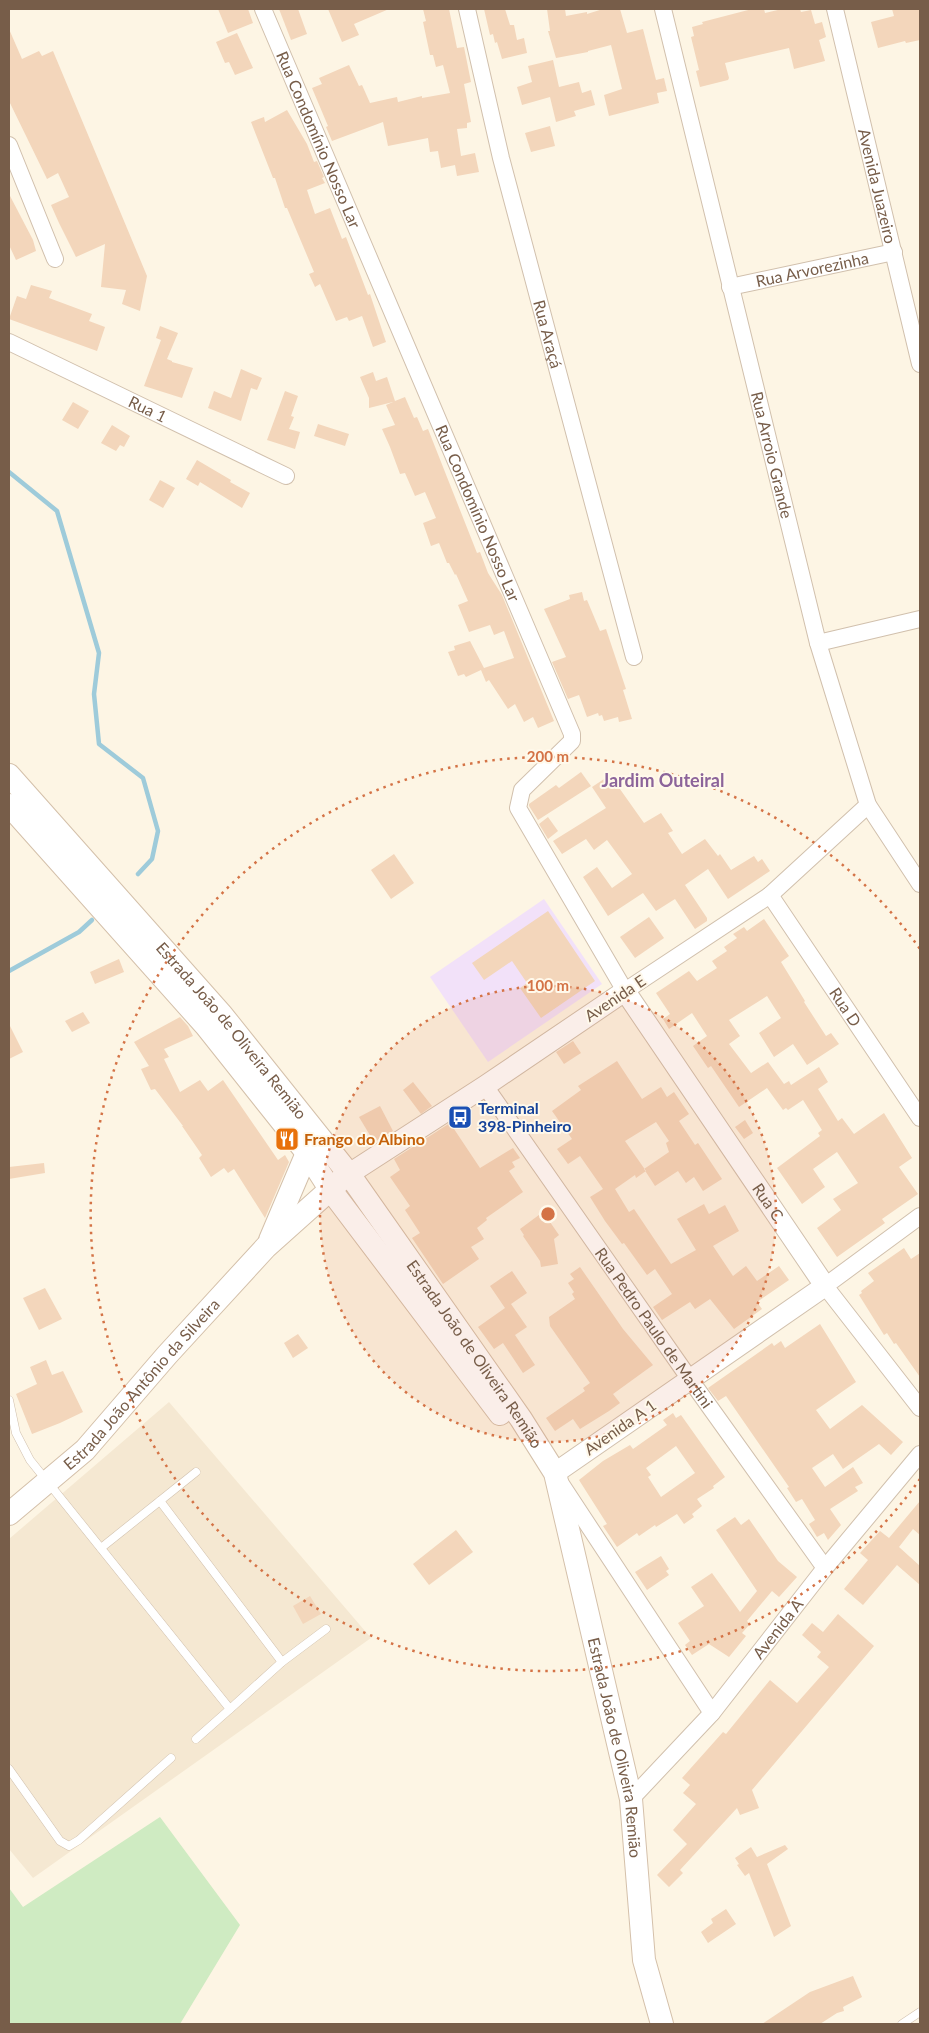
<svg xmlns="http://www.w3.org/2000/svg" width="929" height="2033" font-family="Lato,sans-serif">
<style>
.residential{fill:#f5e8d2}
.education{fill:#f2e1f9}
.green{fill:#cfebc2}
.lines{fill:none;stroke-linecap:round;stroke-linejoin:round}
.stream{stroke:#9ecbda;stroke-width:4.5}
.building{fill:#f3d6bb;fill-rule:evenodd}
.service-casing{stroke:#d1c0ad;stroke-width:9}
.minor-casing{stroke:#d1c0ad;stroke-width:18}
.tertiary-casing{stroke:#d1c0ad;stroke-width:22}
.secondary-casing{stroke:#d4c0aa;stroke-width:24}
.service{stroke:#fff;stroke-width:8}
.minor{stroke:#fff;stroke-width:16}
.tertiary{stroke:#fff;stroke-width:20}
.secondary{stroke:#fff;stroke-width:22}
.ring{fill:none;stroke:#d47346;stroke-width:2.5;stroke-dasharray:2.5 5}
.labels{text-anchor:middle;stroke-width:4;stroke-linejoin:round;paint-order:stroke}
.street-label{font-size:16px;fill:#775d49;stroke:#fff9eb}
.transit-label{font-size:16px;font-weight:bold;fill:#164399;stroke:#fff9eb;text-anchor:start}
.food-label{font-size:16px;font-weight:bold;fill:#c56008;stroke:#fff9eb;text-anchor:start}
.neighbourhood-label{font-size:18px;font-weight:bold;fill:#8c649a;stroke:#fff9eb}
.centre{fill:#d47346;stroke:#fff9eb;stroke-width:2.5}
.ring-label{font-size:15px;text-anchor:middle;font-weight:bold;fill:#d47346;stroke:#fff9eb;stroke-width:4;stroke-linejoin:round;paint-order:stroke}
</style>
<rect width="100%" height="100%" fill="#fdf5e4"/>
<polygon class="residential" points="169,1402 371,1638 33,1878 9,1849 9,1539"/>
<polygon class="education" points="544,899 602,984 488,1062 430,977"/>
<polygon class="green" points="160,1817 240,1925 180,2024 9,2024 9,1888 23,1907"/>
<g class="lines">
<g class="stream">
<polyline points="9,472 57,511 99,653 94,694 99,744 143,778 158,831 152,859 138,874"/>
<polyline points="9,971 79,932 92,920"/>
</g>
</g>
<g class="building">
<polygon points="218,9 248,9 253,23 228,33"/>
<polygon points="279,9 298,9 307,34 291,40"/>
<polygon points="328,9 389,9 354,24 359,35 342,42"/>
<polygon points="423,9 449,9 457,48 464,47 471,82 464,84 471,122 467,123 467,128 457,129 461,156 475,153 479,172 457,176 455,165 441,168 438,151 430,152 428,138 388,146 383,122 332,141 326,127 328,126 312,88 322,84 319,78 349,65 359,86 362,85 370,103 397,97 398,102 422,96 422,98 450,93 443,65 436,67 433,55 430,55 423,22 426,21"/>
<polygon points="484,9 505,9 510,25 514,25 517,40 524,38 527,53 502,59 497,42 495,43 493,34 490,35"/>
<polygon points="547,9 565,9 566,16 587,12 587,14 603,9 620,9 627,33 643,29 656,80 664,78 667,91 657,93 659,103 609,116 604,95 622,89 611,45 588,51 588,52 556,58 548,31 550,31"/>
<polygon points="752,9 764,9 765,13 782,9 800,9 801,12 811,10 815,24 822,22 826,37 819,40 825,61 794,69 789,48 725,63 729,78 728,80 700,87 696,71 699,70 691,37 694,36 692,27 703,24 702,22"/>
<polygon points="892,9 920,9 920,40 906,43 905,41 878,48 871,22 894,16"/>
<polygon points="9,29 22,59 39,51 42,56 53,51 147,276 140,311 122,304 126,290 101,287 105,244 76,257 59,223 51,205 69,197 58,173 47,179 9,101"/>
<polygon points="237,33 253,68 235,75 229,62 225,63 216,42"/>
<polygon points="553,60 559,87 579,82 582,93 591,90 595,105 574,111 576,116 556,122 550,97 522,105 517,87 532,82 528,66"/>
<polygon points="287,110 307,144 314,162 317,161 324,177 322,178 325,183 307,190 315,214 330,208 342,239 346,237 368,295 370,294 386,342 373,347 362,316 349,321 347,317 336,321 320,284 315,287 309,274 314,272 287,208 285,208 275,178 273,178 251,122 264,117 265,122"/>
<polygon points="550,126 555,146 531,152 525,133"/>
<polygon points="9,194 33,240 36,251 16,260 9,245"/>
<polygon points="31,285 52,291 49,298 92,314 89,321 105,327 97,351 9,319 17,296 26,299"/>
<polygon points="160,326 178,333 167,359 172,361 172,362 193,368 182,398 144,386 161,340 156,338"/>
<polygon points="241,369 262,378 257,390 251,388 241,421 208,408 214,391 231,398"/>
<polygon points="373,372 376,381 387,377 395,401 405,397 414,418 417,417 423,431 428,429 477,553 480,552 488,573 502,595 554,721 538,728 533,717 524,722 515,704 508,709 489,680 486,682 481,670 466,677 464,674 458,676 448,652 455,650 454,646 470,641 484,668 514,658 504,631 494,635 490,625 469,632 458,605 468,601 456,574 455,575 449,563 447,563 439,543 431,546 423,523 436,518 425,492 415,496 405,473 400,474 390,447 382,429 395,425 386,405 393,402 369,408 369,398 360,377"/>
<polygon points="285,391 298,396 291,416 294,417 289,429 300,432 295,449 267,440"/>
<polygon points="73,402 89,411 78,429 62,420"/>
<polygon points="318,424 349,434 345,446 314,436"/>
<polygon points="112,425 130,436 124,447 120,445 116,451 101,443"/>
<polygon points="197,460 231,480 230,482 250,493 242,508 200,482 198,486 186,479"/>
<polygon points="160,480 175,488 163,508 149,500"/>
<polygon points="582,592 584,601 587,600 600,631 606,629 626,689 623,690 632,719 619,722 618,717 604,721 602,715 599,716 598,713 587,717 579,695 568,699 552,662 566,657 544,609 570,599 569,595"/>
<polygon points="581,772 591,786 538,820 529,806 529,804 556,785 559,788"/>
<polygon points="610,775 644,823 661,813 673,831 668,833 682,854 705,839 718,856 720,854 731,870 754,856 758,862 762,859 770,871 728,899 708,869 685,885 707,918 707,921 695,929 675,899 656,911 643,893 608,916 583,877 597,867 612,888 632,874 607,840 594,850 586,839 562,854 553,841 606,808 592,787"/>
<polygon points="548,817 558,831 548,839 539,824"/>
<polygon points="394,854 414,883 391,899 371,870"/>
<polygon points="548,911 595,981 541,1018 520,988 527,983 512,961 484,980 472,963"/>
<polygon points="649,917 664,938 635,958 620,937"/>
<polygon points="764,919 789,956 781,962 805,1001 804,1002 826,1036 831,1033 839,1044 807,1065 793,1044 774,1057 759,1033 781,1018 767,996 729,1020 740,1036 729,1044 751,1073 768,1062 784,1084 789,1081 791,1085 819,1067 828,1082 818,1089 838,1121 842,1118 854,1134 884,1113 912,1158 899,1167 918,1194 882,1219 885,1223 837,1257 817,1228 841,1210 833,1199 858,1183 837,1152 813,1169 825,1187 802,1204 777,1168 820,1136 818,1133 822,1130 803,1100 788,1110 786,1108 783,1110 767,1088 739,1107 711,1066 708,1068 693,1046 707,1036 692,1013 669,1029 663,1019 670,1014 656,993 689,971 697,981 717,968 712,961 727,951 724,947 737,938 733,934 744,927 747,931"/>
<polygon points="119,959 124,972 95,984 90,972"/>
<polygon points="83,1012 90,1023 72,1032 65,1021"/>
<polygon points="180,1017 188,1026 193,1036 164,1049 169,1057 164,1059 180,1092 200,1080 208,1091 223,1080 278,1160 285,1155 289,1162 265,1218 234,1169 228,1173 224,1168 211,1177 199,1158 202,1155 182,1126 183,1126 155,1089 151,1090 141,1069 149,1066 134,1042"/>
<polygon points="9,1024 23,1052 9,1059"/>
<polygon points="573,1041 581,1053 564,1064 556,1052"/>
<polygon points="617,1061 642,1099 661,1087 667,1097 674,1092 689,1114 679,1121 695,1145 698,1143 722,1179 703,1191 694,1177 686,1183 678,1171 655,1186 644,1169 669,1152 666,1143 669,1141 656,1122 625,1141 646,1171 636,1178 635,1175 615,1189 629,1212 634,1209 671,1264 696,1250 677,1219 704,1204 709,1214 725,1205 739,1231 713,1246 733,1276 746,1266 757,1281 779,1266 789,1280 757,1302 762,1309 734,1329 710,1299 695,1309 690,1302 662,1320 653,1307 672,1294 655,1269 647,1275 624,1243 622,1244 605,1221 590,1197 603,1189 580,1156 568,1164 557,1149 572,1139 552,1111 581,1090 578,1086"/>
<polygon points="413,1082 432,1106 421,1114 403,1090"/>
<polygon points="380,1106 393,1131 374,1142 359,1117"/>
<polygon points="745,1120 753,1133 744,1139 735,1127"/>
<polygon points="450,1123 480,1168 513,1148 520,1158 512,1162 515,1167 509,1171 523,1192 486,1218 487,1220 477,1228 484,1239 471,1247 479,1259 443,1284 412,1238 420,1233 405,1210 410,1206 390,1177 400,1170 394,1159"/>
<polygon points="44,1163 45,1173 9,1179 9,1167"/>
<polygon points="543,1212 559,1235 554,1239 558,1264 541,1267 540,1261 523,1236 524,1235 520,1229"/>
<polygon points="904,1248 911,1259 920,1253 920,1377 896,1343 894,1344 887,1333 884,1335 859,1295 862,1293 861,1291 874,1281 868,1273"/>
<polygon points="580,1267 623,1329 653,1365 613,1394 620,1403 609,1411 580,1429 573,1419 555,1431 546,1418 585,1391 583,1388 590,1383 550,1326 549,1317 575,1299 572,1294 574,1292 568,1283 574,1279 570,1274"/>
<polygon points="512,1271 527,1293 511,1304 527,1327 515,1335 535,1365 523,1373 503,1343 494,1349 478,1327 505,1308 490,1286"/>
<polygon points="45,1288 62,1319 39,1330 23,1298"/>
<polygon points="820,1324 856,1382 816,1410 830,1429 862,1405 903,1442 891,1455 879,1444 843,1469 833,1454 812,1468 825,1487 853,1467 863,1483 855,1487 858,1491 830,1509 841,1525 828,1540 824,1533 817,1537 809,1524 815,1520 802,1499 796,1502 787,1488 789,1487 726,1396 718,1401 708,1388 772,1343 774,1346 781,1341 785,1348"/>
<polygon points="298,1334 308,1348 293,1358 284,1343"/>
<polygon points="46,1360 52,1375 63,1371 83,1412 60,1423 32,1434 16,1394 37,1384 30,1367"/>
<path d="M673 1413 676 1418 681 1415 725 1477 713 1486 714 1488 697 1499 702 1506 692 1514 694 1517 684 1524 677 1514 656 1527 655 1525 639 1536 637 1533 617 1547 603 1526 607 1524 579 1480 603 1461 630 1445 633 1449 667 1425 663 1420ZM676 1446 695 1473 661 1497 648 1477 651 1475 646 1468Z"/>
<polygon points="920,1501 920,1535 913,1529 899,1547 920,1566 920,1585 897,1565 863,1605 844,1589 868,1560 860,1553 880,1531 889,1538"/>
<polygon points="735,1517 741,1525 749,1519 778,1561 797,1577 779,1597 772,1591 747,1621 750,1624 742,1633 746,1636 729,1657 709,1644 692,1655 685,1645 690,1641 678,1623 704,1606 691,1587 712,1573 740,1612 757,1591 716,1530"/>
<polygon points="456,1530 473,1552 429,1585 413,1564"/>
<polygon points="661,1556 669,1569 666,1571 669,1575 647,1590 635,1572"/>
<polygon points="310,1596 321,1614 303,1624 293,1606"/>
<polygon points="838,1614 874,1646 752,1790 759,1808 740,1815 737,1808 680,1870 683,1873 669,1887 657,1875 687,1844 673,1830 696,1804 683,1793 690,1785 682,1778 723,1732 726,1734 770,1680 797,1703 829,1667 817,1657 821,1652 802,1635 812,1623 823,1632"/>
<polygon points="785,1845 788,1849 767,1864 791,1926 774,1937 749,1873 745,1876 737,1865 739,1864 735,1858 751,1847 757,1857"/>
<polygon points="726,1909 736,1924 708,1943 701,1932 713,1923 711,1919"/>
<polygon points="853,1976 862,1997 843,2007 844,2011 837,2013 820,2024 762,2024 810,1992"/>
</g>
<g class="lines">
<g class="service-casing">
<g id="service">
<polyline points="9,1400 16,1433 30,1460 230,1709 196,1739"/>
<polyline points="160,1501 282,1662 326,1629"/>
<polyline points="101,1548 196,1472"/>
<polyline points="230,1709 282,1662"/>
<polyline points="9,1769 60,1841 69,1846 79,1840 171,1758"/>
<polyline points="902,2024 920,2012"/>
</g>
</g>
<g class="minor-casing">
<g id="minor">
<path id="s1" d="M263 9 572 734V741L522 790 518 808 625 991 770 895 868 805"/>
<path id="s2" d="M467 9 501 158 634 657"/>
<path id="s3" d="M663 9 818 643 868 805 920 884"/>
<path id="s4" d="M835 9 920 364"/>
<polyline points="9,145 55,259"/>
<path id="s5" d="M730 287 894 252"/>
<path id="s6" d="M9 342 286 476"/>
<polyline points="818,643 920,619"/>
<path id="s7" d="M770 895 920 1118"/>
<path id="s8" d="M485 1086 689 1378 825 1568"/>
<polyline points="920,1216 825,1286 920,1408"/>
<polyline points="561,1484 712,1713"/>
<path id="s9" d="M631 1799 712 1713 825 1568 920 1454"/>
</g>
</g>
<g class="tertiary-casing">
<g id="tertiary">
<path id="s10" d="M349 1174 485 1086 625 991 825 1286 555 1473"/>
</g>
</g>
<g class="secondary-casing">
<g id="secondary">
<path id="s11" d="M9 775 222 1015 349 1174 521 1419 555 1473 631 1799 644 1960 662 2024"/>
<polyline points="9,805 206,1026 307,1153 330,1189 500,1414"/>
<polyline points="270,1240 307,1153"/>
<path id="s12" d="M9 1514 85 1450 167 1355 266 1247 342 1179"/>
</g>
</g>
<use href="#service" class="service"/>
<use href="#minor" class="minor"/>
<use href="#tertiary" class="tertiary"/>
<use href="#secondary" class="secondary"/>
</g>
<circle cx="548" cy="1214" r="228" fill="#d47346" fill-opacity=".12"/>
<g class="ring">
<circle cx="548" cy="1214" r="228"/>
<path d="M920 1479A457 457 0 1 1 920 949"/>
</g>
<defs>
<g id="bus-square" transform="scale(1.25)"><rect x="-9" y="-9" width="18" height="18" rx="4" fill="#1a4fb4" stroke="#fff9eb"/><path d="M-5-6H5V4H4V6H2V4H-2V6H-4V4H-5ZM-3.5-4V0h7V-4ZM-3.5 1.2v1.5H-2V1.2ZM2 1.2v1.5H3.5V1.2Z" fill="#fff"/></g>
<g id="restaurant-square" transform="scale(1.25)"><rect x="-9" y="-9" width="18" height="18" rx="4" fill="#e8710a" stroke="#fff9eb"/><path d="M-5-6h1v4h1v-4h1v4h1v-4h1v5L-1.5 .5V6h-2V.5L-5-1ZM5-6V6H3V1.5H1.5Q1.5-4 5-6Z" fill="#fff"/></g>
</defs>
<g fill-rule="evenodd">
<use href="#bus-square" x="460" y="1117"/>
<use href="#restaurant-square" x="287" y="1139"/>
</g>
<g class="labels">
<g class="street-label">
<text dy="6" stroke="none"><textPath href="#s1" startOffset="142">Rua Condomínio Nosso Lar</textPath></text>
<text dy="6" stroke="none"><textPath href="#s4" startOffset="182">Avenida Juazeiro</textPath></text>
<text dy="6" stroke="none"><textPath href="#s5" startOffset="84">Rua Arvorezinha</textPath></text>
<text dy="6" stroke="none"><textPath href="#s2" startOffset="335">Rua Araçá</textPath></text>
<text dy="6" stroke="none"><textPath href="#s6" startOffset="154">Rua 1</textPath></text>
<text dy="6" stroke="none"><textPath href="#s3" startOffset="459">Rua Arroio Grande</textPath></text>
<text dy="6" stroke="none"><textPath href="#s1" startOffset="548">Rua Condomínio Nosso Lar</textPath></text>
<text transform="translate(615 998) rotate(-34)" y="6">Avenida E</text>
<text dy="6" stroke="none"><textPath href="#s7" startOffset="135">Rua D</textPath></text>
<text dy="6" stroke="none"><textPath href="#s11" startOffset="339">Estrada João de Oliveira Remião</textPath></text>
<text dy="6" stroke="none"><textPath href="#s10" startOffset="586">Rua C</textPath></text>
<text dy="6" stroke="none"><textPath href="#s8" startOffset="295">Rua Pedro Paulo de Martini</textPath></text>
<text dy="6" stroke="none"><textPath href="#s11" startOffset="744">Estrada João de Oliveira Remião</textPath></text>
<text dy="6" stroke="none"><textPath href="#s12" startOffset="186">Estrada João Antônio da Silveira</textPath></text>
<text transform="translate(620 1427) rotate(-35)" y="6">Avenida A 1</text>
<text dy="6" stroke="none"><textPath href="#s9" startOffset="225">Avenida A</textPath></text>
<text dy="6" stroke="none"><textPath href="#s11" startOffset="1169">Estrada João de Oliveira Remião</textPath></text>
</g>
<g class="transit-label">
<text x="478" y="1114">Terminal<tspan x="478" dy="18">398-Pinheiro</tspan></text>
</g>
<g class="food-label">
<text x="304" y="1145">Frango do Albino</text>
</g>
<g class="neighbourhood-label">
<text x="663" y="787">Jardim Outeiral</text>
</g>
</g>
<circle cx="548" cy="1214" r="8" class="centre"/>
<g class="ring-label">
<text x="548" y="762">200 m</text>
<text x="548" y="991">100 m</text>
</g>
<rect width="929" height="2033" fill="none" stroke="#775d49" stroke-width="20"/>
</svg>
